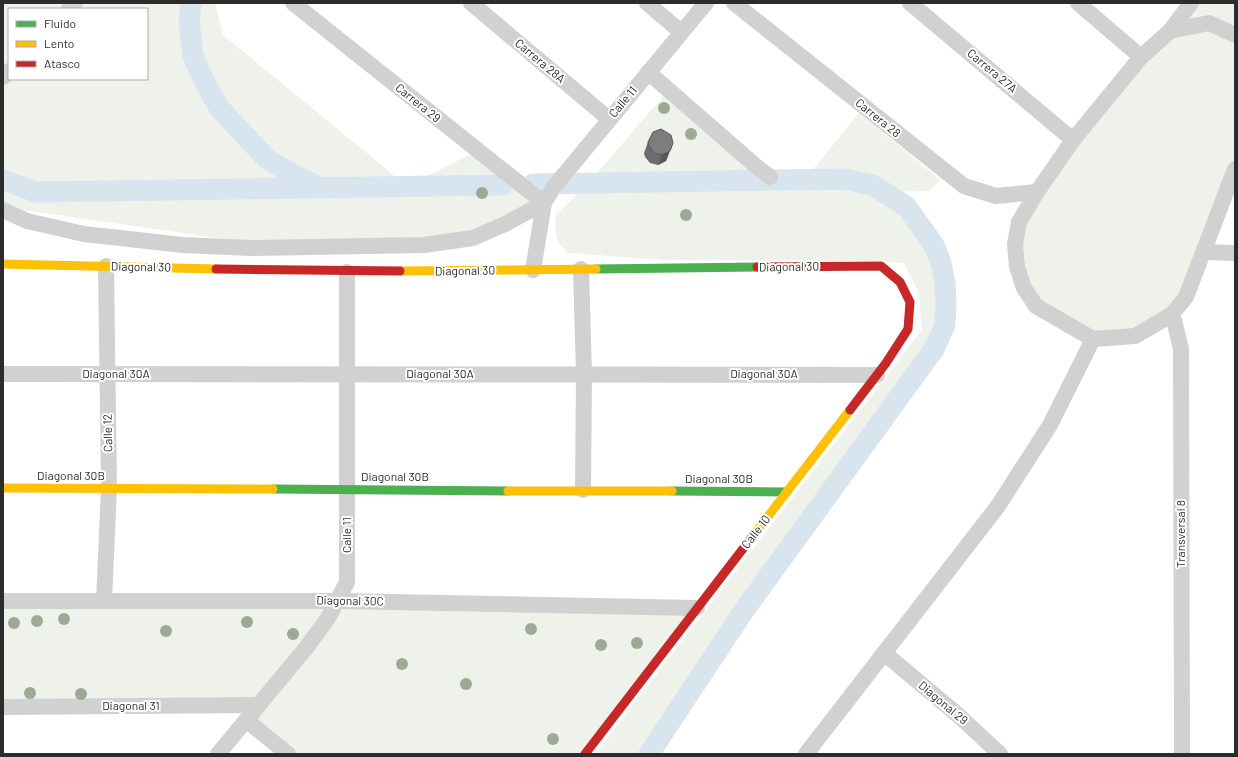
<svg xmlns="http://www.w3.org/2000/svg" width="1238" height="757" font-family="Barlow,sans-serif">
<style>
.green{fill:#eef2eb;fill-rule:evenodd}
.lines{fill:none;stroke-linecap:round;stroke-linejoin:round}
.canal{stroke:#d8e4ee;stroke-width:21}
.street{stroke:#d1d1d1;stroke-width:16}
.fast{stroke:#4caf50;stroke-width:9}
.slow{stroke:#ffc107;stroke-width:9}
.jam{stroke:#c62828;stroke-width:9}
.tree{fill:#9ea995}
.wall{fill:#6c6c6c}
.shaded-wall{fill:#585858}
.building{fill:#7d7d7d;stroke:#585858}
.labels{text-anchor:middle;stroke-width:4;stroke-linejoin:round;paint-order:stroke}
.street-label{font-size:12px;fill:#2c2c2c;stroke:#fff}
</style>
<rect width="100%" height="100%" fill="#fff"/>
<g class="green">
<path d="M3 3H215L223 35 407 186 473 153 543 202 473 238 252 243 16 209 3 203ZM9 9H147V79H9Z"/>
<polygon points="1191,3 1235,3 1235,168 1174,320 1093,339 1036,306 1015,244 1037,192"/>
<polygon points="665,94 763,174 680,175 592,179"/>
<polygon points="859,113 940,180 930,191 883,192 872,185 844,178 812,179 811,172"/>
<path d="M845 179 871 186 906 207 933 246 940 263 945 283 944 325 934 349 743 606 648 754H595L922 330 919 293 904 263 879 261 663 260 569 253C554 242 556 233 555 216L585 187Z"/>
<polygon points="3,601 697,608 585,754 288,754 246,720 258,706 3,707"/>
</g>
<g class="lines">
<g class="canal">
<polyline points="191,3 189,21 193,56 204,81 220,109 267,159 296,176 315,185"/>
<polyline points="3,180 36,192 503,185"/>
<polyline points="533,184 844,179 872,185 906,206 934,245 941,263 945,283 946,303 945,325 934,349 745,609 649,754"/>
</g>
<g class="street">
<polyline points="293,3 544,203"/>
<polyline points="471,3 609,119"/>
<polyline points="647,3 681,32"/>
<polyline points="734,3 964,186 996,196 1037,192"/>
<polyline points="910,3 1073,140"/>
<polyline points="1078,3 1141,57"/>
<polyline points="69,9 75,3"/>
<polyline points="1170,31 1191,3"/>
<polyline points="1235,35 1209,23 1170,31 1141,57 1073,140 1037,192 1019,222 1015,244 1017,267 1024,288 1036,306 1093,339 1135,336 1171,315 1186,297 1235,169"/>
<polyline points="648,72 757,167 770,177"/>
<polyline points="3,77 9,71"/>
<polyline points="3,210 27,221 84,234 183,245 251,248 424,245 473,238 505,224 544,203"/>
<polyline points="1204,252 1235,253"/>
<polyline points="581,269 584,374 583,490"/>
<polyline points="533,270 544,203 553,188 706,3"/>
<polyline points="1171,315 1174,320 1181,349 1182,754"/>
<polyline points="3,374 877,375"/>
<polyline points="3,601 338,601 697,608"/>
<polyline points="104,601 109,488 106,266"/>
<polyline points="884,653 958,715 1000,754"/>
<polyline points="3,707 259,705"/>
<polyline points="246,720 288,754"/>
<polyline points="218,754 306,648 328,618 347,582 347,272"/>
<polyline points="806,754 998,506 1050,425 1093,339"/>
</g>
<g class="fast">
<polyline points="596,269 757,267"/>
<polyline points="273,489 508,491"/>
<polyline points="672,491 787,492"/>
</g>
<g class="slow">
<polyline points="3,264 216,269"/>
<polyline points="400,271 596,269"/>
<polyline points="3,488 273,489"/>
<polyline points="508,491 672,491"/>
<polyline points="752,537 850,410"/>
</g>
<g class="jam">
<polyline points="757,267 881,266 900,282 910,302 908,329 886,363 850,410"/>
<polyline points="216,269 400,271"/>
<polyline points="585,754 752,537"/>
</g>
</g>
<g class="tree">
<circle cx="664" cy="108" r="6"/>
<circle cx="691" cy="134" r="6"/>
<circle cx="482" cy="193" r="6"/>
<circle cx="686" cy="215" r="6"/>
<circle cx="64" cy="619" r="6"/>
<circle cx="37" cy="621" r="6"/>
<circle cx="247" cy="622" r="6"/>
<circle cx="14" cy="623" r="6"/>
<circle cx="531" cy="629" r="6"/>
<circle cx="166" cy="631" r="6"/>
<circle cx="293" cy="634" r="6"/>
<circle cx="637" cy="643" r="6"/>
<circle cx="601" cy="645" r="6"/>
<circle cx="402" cy="664" r="6"/>
<circle cx="466" cy="684" r="6"/>
<circle cx="30" cy="693" r="6"/>
<circle cx="81" cy="694" r="6"/>
<circle cx="553" cy="739" r="6"/>
</g>
<polygon class="wall" points="648,142 669,153 666,161 658,165 650,163 645,157 644,153"/>
<polygon class="shaded-wall" points="673,143 666,161 658,165 662,155"/>
<polygon class="building" points="661,129 671,135 673,143 670,151 662,155 654,153 649,146 648,142 653,132"/>
<g class="labels">
<g class="street-label">
<text transform="translate(540 61) rotate(40)" y="4">Carrera 28A</text>
<text transform="translate(992 71) rotate(40)" y="4">Carrera 27A</text>
<text transform="translate(623 102) rotate(-50)" y="4">Calle 11</text>
<text transform="translate(418 103) rotate(39)" y="4">Carrera 29</text>
<text transform="translate(878 118) rotate(39)" y="4">Carrera 28</text>
<text transform="translate(141 267) rotate(1)" y="4">Diagonal 30</text>
<text transform="translate(789 267) rotate(-1)" y="4">Diagonal 30</text>
<text transform="translate(465 271) rotate(-1)" y="4">Diagonal 30</text>
<text x="116" y="378">Diagonal 30A</text>
<text x="440" y="378">Diagonal 30A</text>
<text x="764" y="378">Diagonal 30A</text>
<text transform="translate(108 433) rotate(-91)" y="4">Calle 12</text>
<text x="71" y="480">Diagonal 30B</text>
<text x="395" y="481">Diagonal 30B</text>
<text x="719" y="483">Diagonal 30B</text>
<text transform="translate(756 532) rotate(-52)" y="4">Calle 10</text>
<text transform="translate(1181 534) rotate(-90)" y="4">Transversal 8</text>
<text transform="translate(347 535) rotate(-90)" y="4">Calle 11</text>
<text transform="translate(350 601) rotate(1)" y="4">Diagonal 30C</text>
<text transform="translate(943 703) rotate(40)" y="4">Diagonal 29</text>
<text x="131" y="710">Diagonal 31</text>
</g>
</g>
<rect width="1238" height="757" fill="none" stroke="#2c2c2c" stroke-width="8"/>
<rect x="8" y="8" width="140" height="72" fill="#ffffff" stroke="#ababab"/>
<rect x="16" y="21" width="20" height="6" fill="#4caf50" stroke="#ababab"/>
<text x="44" y="28" font-size="12" fill="#2c2c2c">Fluido</text>
<rect x="16" y="41" width="20" height="6" fill="#ffc107" stroke="#ababab"/>
<text x="44" y="48" font-size="12" fill="#2c2c2c">Lento</text>
<rect x="16" y="61" width="20" height="6" fill="#c62828" stroke="#ababab"/>
<text x="44" y="68" font-size="12" fill="#2c2c2c">Atasco</text>
</svg>
